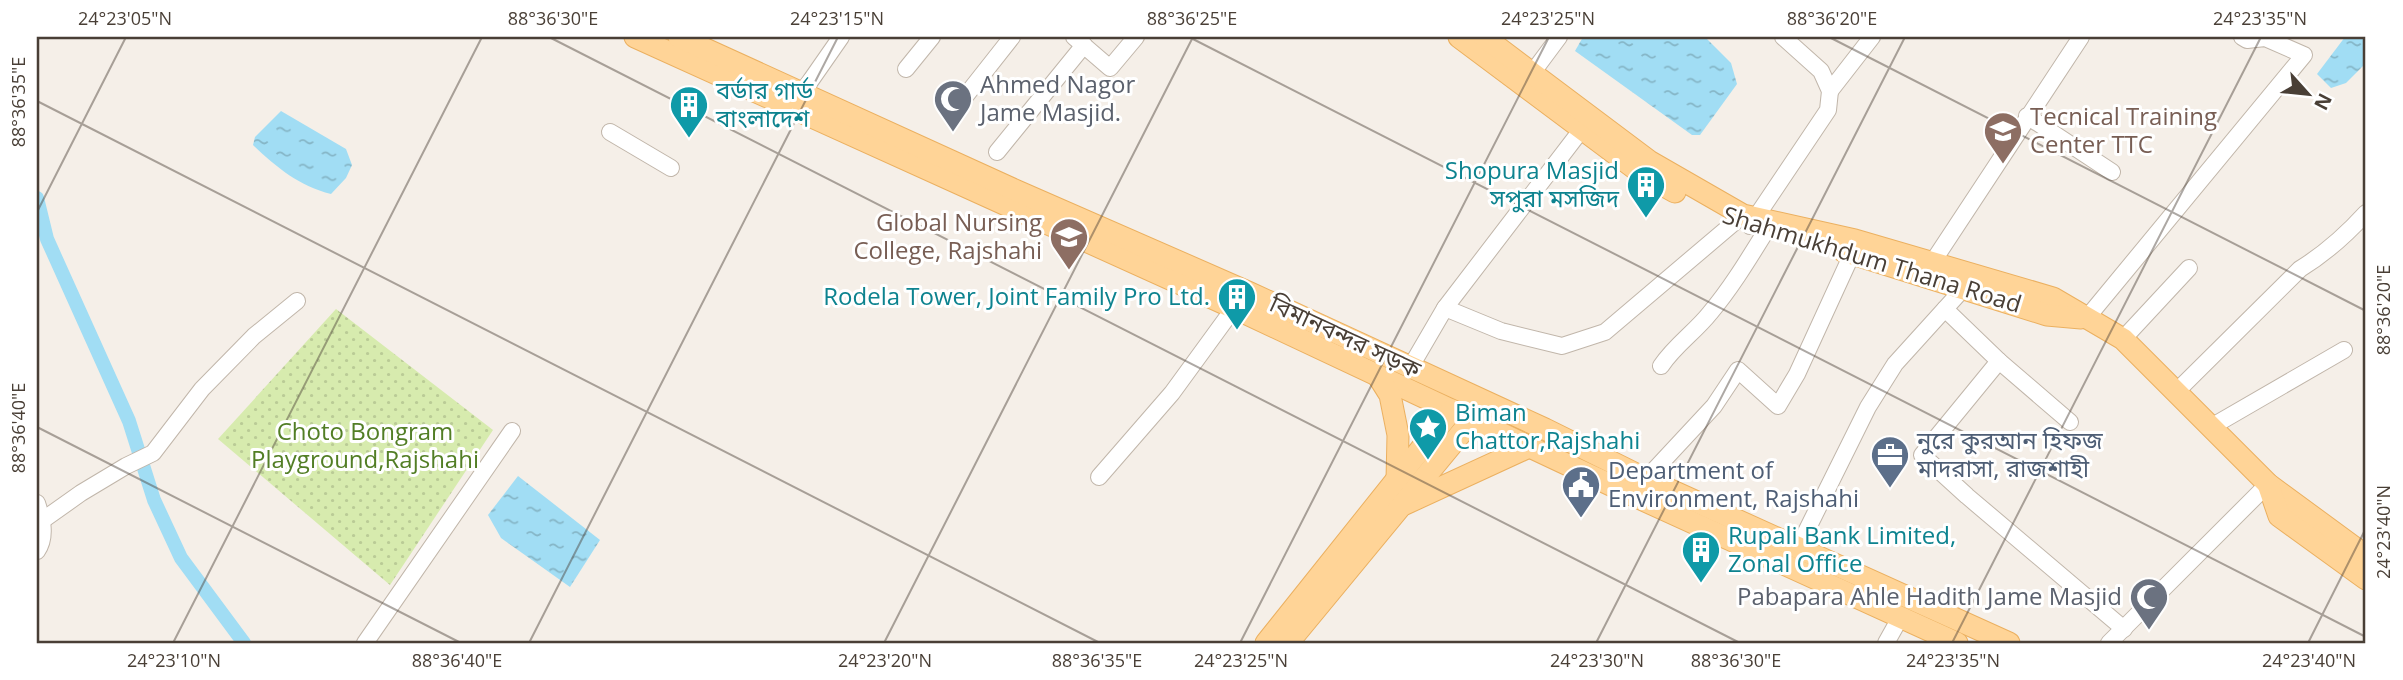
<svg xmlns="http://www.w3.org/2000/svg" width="2403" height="680" font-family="'Open Sans','Noto Sans Bengali',sans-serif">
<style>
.park{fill:url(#park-dots)}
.water{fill:url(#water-ripples)}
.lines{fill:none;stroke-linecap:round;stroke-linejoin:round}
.canal{stroke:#a1ddf4;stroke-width:14}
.minor-casing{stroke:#c1b6aa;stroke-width:18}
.major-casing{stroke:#ebb060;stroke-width:23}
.minor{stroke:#fff;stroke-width:16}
.major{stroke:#ffd497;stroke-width:21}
.ticks{fill:none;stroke:#493f36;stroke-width:2;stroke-opacity:0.45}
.labels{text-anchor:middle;stroke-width:6;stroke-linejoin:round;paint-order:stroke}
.worship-label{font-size:24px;fill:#5b616d;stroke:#fff;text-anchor:start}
.culture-label{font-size:24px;fill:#0d838f;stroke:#fff;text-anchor:start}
.education-label{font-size:24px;fill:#785e54;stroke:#fff;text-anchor:start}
.street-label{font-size:24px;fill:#493f36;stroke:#fff}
.park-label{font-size:24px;fill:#527e25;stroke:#fff}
.service-label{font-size:24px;fill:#4e5e75;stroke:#fff;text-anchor:start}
.neatline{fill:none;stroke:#493f36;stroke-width:2.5}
.ticks-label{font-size:18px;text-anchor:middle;fill:#493f36}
</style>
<defs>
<pattern id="park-dots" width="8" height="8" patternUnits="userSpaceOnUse" patternTransform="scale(1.75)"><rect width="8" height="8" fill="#d7ebae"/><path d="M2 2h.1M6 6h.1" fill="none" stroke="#bacb96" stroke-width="1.8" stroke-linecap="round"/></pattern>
<pattern id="water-ripples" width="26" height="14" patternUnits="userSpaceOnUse" patternTransform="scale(1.75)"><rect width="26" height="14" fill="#a1ddf4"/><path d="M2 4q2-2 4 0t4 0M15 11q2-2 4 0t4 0" fill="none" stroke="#85b5c6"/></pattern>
</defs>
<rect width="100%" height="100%" fill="#f5efe8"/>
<polygon class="park" points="336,309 493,430 390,585 218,439"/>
<g class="water">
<polygon points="1583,37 1705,37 1731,63 1737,84 1700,135 1692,135 1575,51"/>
<polygon points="2345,37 2366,37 2366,63 2346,83 2331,88 2317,74"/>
<path d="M281 111 346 149 352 165 346 178 331 194C299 186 276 167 253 145L255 137Z"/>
<polygon points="518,476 600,540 570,587 501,538 488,515"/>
</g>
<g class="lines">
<polyline class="canal" points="37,198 47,239 129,421 154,500 181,558 244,643"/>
<g class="minor-casing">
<g id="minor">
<polyline points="1074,37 1110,68 1136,37"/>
<polyline points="906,69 932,37"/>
<polyline points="1527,80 1559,37"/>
<polyline points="1830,91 1872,37"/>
<polyline points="802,93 841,37"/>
<polyline points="960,103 1012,37"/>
<polyline points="2027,116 2112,172"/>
<polyline points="610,132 671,168"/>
<polyline points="997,152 1084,45"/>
<polyline points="1750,226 1828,110 1830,91 1821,71 1783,37"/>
<polyline points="1932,263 2081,37"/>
<polyline points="1445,308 1582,129"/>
<polyline points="1945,309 1999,361 2070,422"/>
<polyline points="2086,319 2304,55 2265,38 2247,40 2242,37"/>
<polyline points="2123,339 2189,268"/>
<polyline points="1999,361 1922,455 1967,496 2124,629"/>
<path d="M1661 366C1675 345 1695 332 1710 313 1731 288 1748 260 1766 231"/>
<polyline points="1410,368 1445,308 1501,331 1562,346 1605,332 1743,215"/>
<path d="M2176 392 2300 269C2326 253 2346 235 2366 213"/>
<polyline points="2211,427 2344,350"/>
<polyline points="1099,477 1172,393 1234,308"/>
<polyline points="1646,479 1714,406 1738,370 1778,406 1797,374 1852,254"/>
<path d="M37 503C42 518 47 537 37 551"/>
<polyline points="43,520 81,493 126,466 153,453 202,389 254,336 297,301"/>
<polyline points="1798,548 1868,407 1895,364 1963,289"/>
<polyline points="365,643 512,431"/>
<polyline points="1886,643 1900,618"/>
<polyline points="2109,643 2268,484"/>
</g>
</g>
<g class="major-casing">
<g id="major">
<polyline points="635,37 1234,308 1632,495 1957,643"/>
<polyline points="679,37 1017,191 1248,292 1545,429 1646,479 2009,643"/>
<polyline points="1459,37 1641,173 1675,192"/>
<polyline points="1484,37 1649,161 1743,215 1855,240 2053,298 2123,339 2268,484 2366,556"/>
<polyline points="1843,251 2047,315 2081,318"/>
<polyline points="1378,376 1390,395 1398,435 1397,480"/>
<polyline points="2268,484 2279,516 2366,579"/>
<polyline points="1405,504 1531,446"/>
<polyline points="1266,643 1452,410"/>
<polyline points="1288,643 1472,420"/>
</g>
</g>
<use href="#minor" class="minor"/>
<use href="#major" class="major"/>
</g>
<path class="ticks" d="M549 37 1740 643M1189 37 2366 637M1829 37 2366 311M37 101 1100 643M37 212 126 37M37 427 461 643M173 643 482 37M529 643 838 37M884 643 1193 37M1240 643 1549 37M1596 643 1905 37M1952 643 2261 37M2308 643 2366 528"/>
<defs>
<g id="mosque-pin" transform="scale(2.0125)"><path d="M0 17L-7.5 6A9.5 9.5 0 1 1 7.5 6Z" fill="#6b7280" stroke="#fff"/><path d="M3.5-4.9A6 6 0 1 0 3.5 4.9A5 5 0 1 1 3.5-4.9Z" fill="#fff"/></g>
<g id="building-pin" transform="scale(2.0125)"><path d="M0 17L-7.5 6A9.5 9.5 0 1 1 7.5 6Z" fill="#0f9aa8" stroke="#fff"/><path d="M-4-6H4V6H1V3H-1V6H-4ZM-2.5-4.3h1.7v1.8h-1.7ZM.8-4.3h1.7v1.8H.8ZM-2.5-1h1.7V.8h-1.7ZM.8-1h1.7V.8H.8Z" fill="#fff"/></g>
<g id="university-pin" transform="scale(2.0125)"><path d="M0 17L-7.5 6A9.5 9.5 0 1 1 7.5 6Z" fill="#8d6e63" stroke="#fff"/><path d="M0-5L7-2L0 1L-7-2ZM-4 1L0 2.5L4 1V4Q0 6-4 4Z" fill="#fff"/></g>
<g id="school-pin" transform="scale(2.0125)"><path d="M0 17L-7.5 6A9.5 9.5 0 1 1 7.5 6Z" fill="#8d6e63" stroke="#fff"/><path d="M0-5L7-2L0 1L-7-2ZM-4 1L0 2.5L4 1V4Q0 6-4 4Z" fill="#fff"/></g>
<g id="sight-pin" transform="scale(2.0125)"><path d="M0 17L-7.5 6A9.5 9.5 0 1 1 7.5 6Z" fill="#0f9aa8" stroke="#fff"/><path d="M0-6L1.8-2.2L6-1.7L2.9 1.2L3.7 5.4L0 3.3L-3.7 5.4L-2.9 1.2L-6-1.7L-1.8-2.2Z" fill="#fff"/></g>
<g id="office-pin" transform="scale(2.0125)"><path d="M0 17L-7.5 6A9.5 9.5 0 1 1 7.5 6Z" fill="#5c6f8a" stroke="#fff"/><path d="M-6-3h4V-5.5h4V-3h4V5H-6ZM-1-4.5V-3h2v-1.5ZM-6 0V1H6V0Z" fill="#fff"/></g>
<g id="civic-pin" transform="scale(2.0125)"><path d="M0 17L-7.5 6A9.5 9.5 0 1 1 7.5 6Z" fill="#5c6f8a" stroke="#fff"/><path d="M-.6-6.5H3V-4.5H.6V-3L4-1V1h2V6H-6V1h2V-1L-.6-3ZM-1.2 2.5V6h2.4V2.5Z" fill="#fff"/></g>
</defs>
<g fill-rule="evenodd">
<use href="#mosque-pin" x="953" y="99"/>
<use href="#building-pin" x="689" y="105"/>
<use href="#university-pin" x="2003" y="131"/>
<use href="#building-pin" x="1646" y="185"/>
<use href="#school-pin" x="1069" y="237"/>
<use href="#building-pin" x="1237" y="297"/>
<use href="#sight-pin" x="1428" y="427"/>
<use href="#office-pin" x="1890" y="455"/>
<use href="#civic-pin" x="1581" y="485"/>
<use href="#building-pin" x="1701" y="550"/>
<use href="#mosque-pin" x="2149" y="597"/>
</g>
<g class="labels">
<g class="worship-label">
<text x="980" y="93">Ahmed Nagor<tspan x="980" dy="28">Jame Masjid.</tspan></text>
<text x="2122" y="605" text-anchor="end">Pabapara Ahle Hadith Jame Masjid</text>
</g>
<g class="culture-label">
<text x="716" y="99">বর্ডার গার্ড<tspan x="716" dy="28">বাংলাদেশ</tspan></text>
<text x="1619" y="179" text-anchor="end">Shopura Masjid<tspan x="1619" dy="28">সপুরা মসজিদ</tspan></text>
<text x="1210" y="305" text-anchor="end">Rodela Tower, Joint Family Pro Ltd.</text>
<text x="1455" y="421">Biman<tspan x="1455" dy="28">Chattor,Rajshahi</tspan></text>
<text x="1728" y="544">Rupali Bank Limited,<tspan x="1728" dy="28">Zonal Office</tspan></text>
</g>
<g class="education-label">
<text x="2030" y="125">Tecnical Training<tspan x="2030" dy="28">Center TTC</tspan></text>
<text x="1042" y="231" text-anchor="end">Global Nursing<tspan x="1042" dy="28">College, Rajshahi</tspan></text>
</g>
<g class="street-label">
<text transform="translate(1872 260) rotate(17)" y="8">Shahmukhdum Thana Road</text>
<text transform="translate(1345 337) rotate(25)" y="8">বিমানবন্দর সড়ক</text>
</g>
<g class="park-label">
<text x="365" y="440">Choto Bongram<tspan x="365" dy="28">Playground,Rajshahi</tspan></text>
</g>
<g class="service-label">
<text x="1917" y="449">নুরে কুরআন হিফজ<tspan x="1917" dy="28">মাদরাসা, রাজশাহী</tspan></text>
<text x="1608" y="479">Department of<tspan x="1608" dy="28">Environment, Rajshahi</tspan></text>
</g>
</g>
<rect width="2403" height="680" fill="none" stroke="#ffffff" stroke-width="77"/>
<g transform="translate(2308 94) rotate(117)" stroke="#ffffff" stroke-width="5" paint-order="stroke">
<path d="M0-5L12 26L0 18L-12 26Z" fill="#493f36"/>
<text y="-10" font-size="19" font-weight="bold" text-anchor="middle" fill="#493f36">N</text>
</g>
<rect x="38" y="38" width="2326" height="604" class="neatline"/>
<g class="ticks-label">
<text x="125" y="25">24°23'05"N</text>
<text x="553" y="25">88°36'30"E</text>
<text x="837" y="25">24°23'15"N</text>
<text x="1192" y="25">88°36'25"E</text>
<text x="1548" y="25">24°23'25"N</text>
<text x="1832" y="25">88°36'20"E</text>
<text x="2260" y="25">24°23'35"N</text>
<text transform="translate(19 102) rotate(-90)" y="6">88°36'35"E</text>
<text transform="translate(2384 310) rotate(-90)" y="6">88°36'20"E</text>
<text transform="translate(19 428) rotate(-90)" y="6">88°36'40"E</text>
<text transform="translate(2384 532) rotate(-90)" y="6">24°23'40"N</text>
<text x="174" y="667">24°23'10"N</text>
<text x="457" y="667">88°36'40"E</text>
<text x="885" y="667">24°23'20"N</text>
<text x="1097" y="667">88°36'35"E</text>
<text x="1241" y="667">24°23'25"N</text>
<text x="1597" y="667">24°23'30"N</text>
<text x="1736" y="667">88°36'30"E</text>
<text x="1953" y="667">24°23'35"N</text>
<text x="2309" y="667">24°23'40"N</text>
</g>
</svg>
